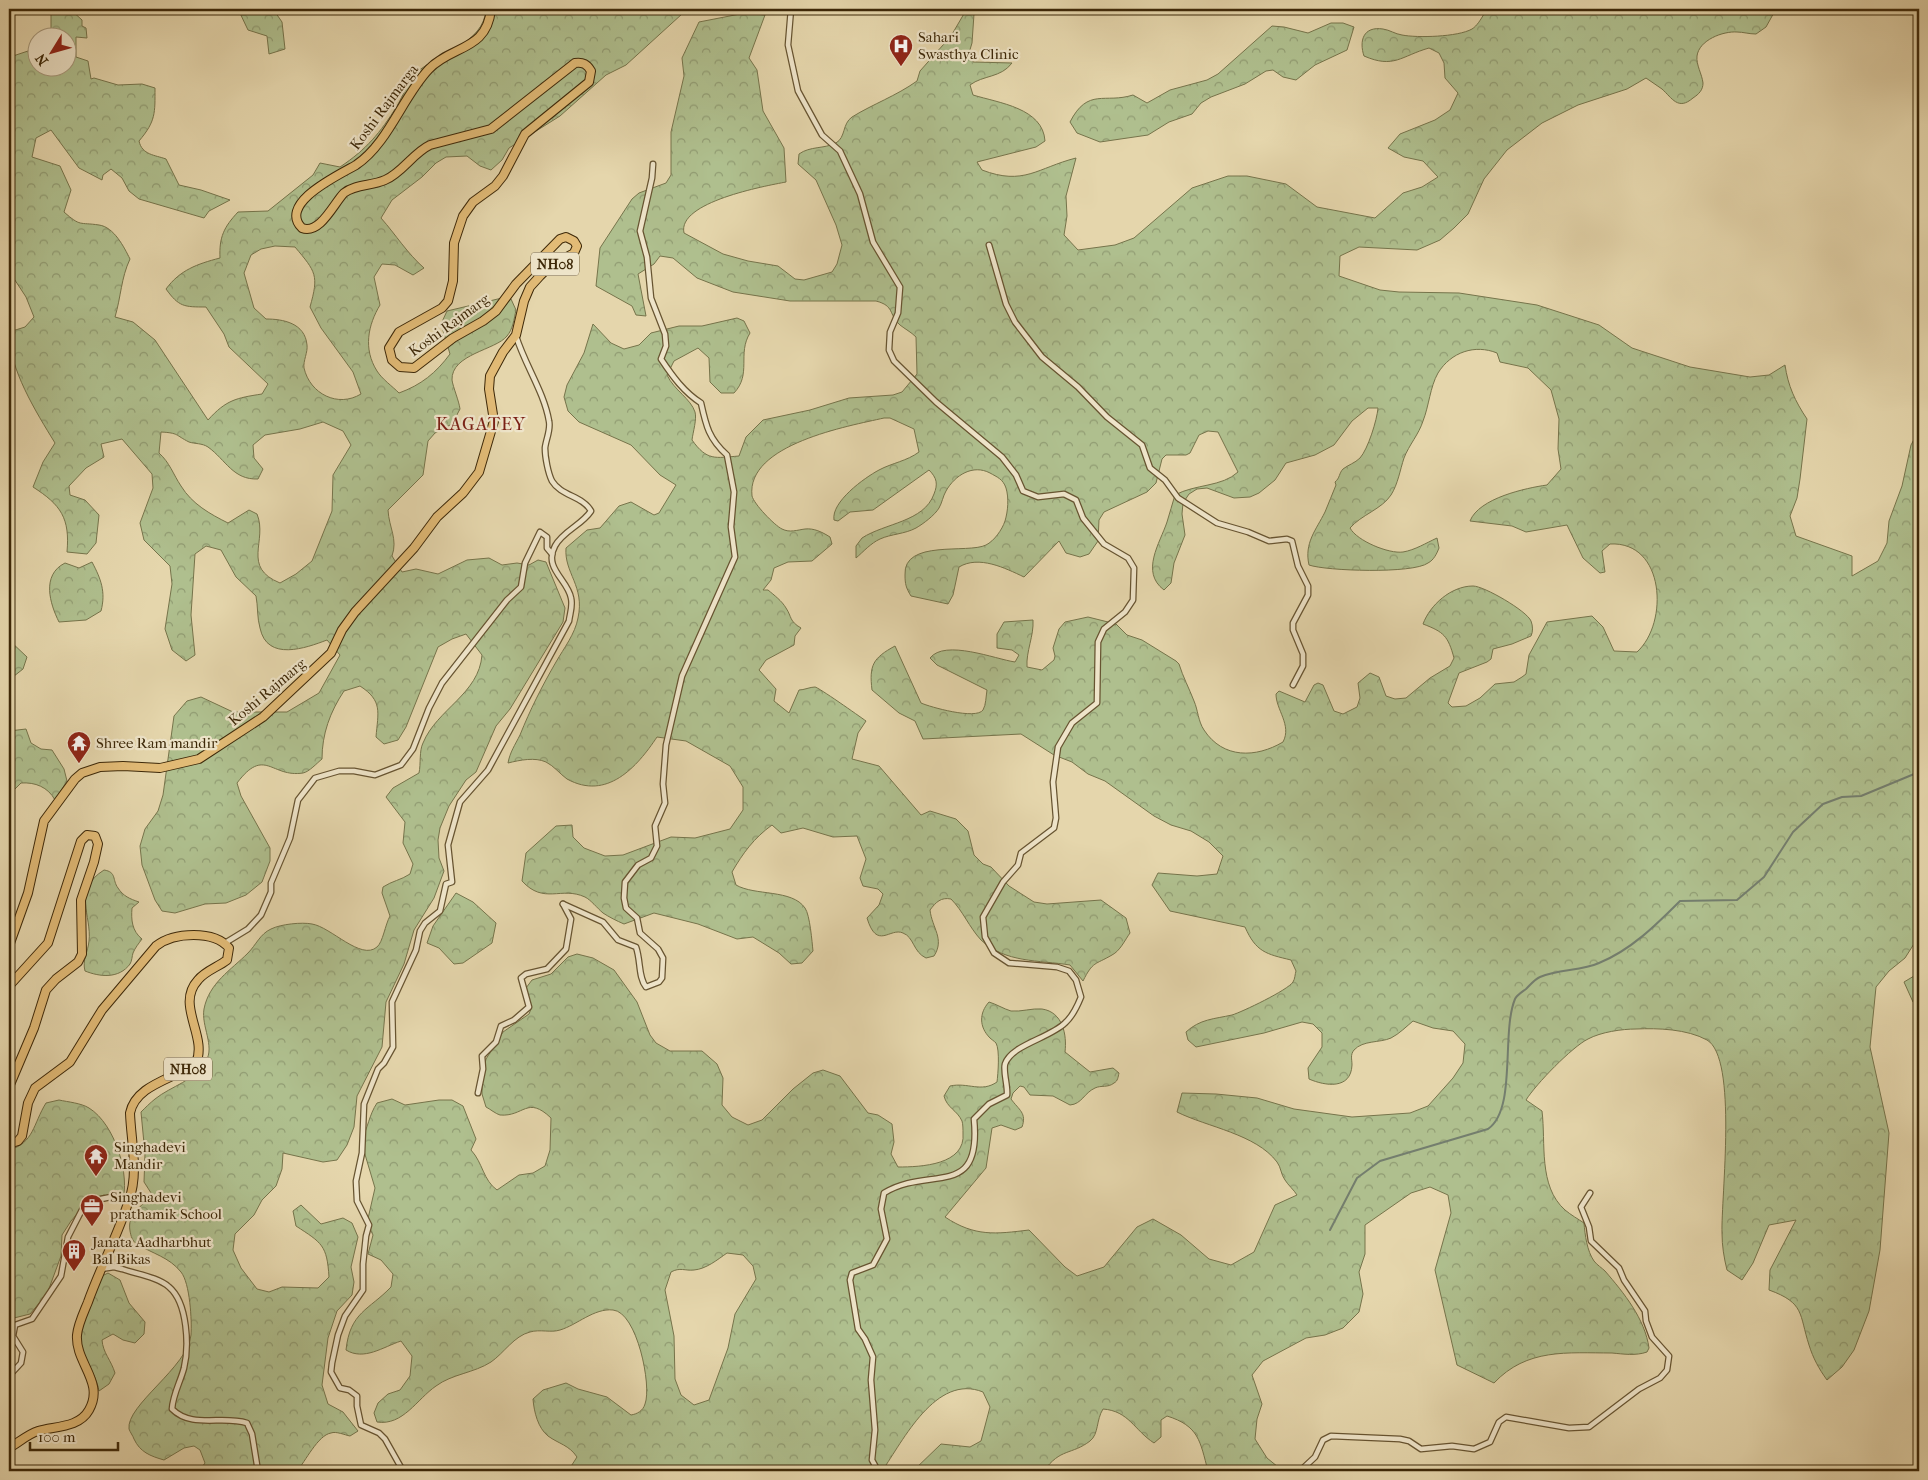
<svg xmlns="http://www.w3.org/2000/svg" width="1928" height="1480" font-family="'IM FELL French Canon',serif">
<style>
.forest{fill:url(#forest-crowns);stroke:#76744b;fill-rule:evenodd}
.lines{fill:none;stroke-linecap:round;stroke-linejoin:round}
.stream{stroke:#747e6e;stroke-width:2}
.street-casing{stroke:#675431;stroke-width:7}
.primary-casing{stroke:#3d2808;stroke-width:10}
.street{stroke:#eee4c9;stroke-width:4.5}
.primary{stroke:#e2bb76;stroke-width:8}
.labels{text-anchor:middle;stroke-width:4.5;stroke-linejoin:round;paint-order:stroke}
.shield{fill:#eee4c9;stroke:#726042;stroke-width:1}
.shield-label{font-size:14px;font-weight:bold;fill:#3d2808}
.poi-label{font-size:15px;fill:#3d2808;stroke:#eee4c9;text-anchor:start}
.street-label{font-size:15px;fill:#3d2808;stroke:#eee4c9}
.quarter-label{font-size:18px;letter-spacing:1px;fill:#7a1f14;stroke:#eee4c9}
</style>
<defs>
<pattern id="forest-crowns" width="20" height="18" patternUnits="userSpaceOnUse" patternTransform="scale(1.25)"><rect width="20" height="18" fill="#afbf8e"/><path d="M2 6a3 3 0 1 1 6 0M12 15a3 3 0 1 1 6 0" fill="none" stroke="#909b72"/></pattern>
</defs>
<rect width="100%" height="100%" fill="#e5d6ac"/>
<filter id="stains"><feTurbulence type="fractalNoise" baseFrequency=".004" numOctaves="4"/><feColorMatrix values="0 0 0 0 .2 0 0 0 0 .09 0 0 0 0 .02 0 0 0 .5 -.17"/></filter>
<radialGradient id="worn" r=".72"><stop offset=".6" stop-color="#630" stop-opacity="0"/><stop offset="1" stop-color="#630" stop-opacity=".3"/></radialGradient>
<g class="forest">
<path d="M51 9H70L82 20V26L86 28 87 38 76 37V57L88 61 91 79 94 78 118 85 142 84 155 88C155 113 156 121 139 141 142 155 155 155 166 159L179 185 201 190 230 200 209 211 204 218 139 199 129 191 122 178 111 169 103 175 102 180 79 168 51 130 36 138 32 157 60 166 71 190 64 212C81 227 79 222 99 225 114 227 124 247 130 259 121 278 121 297 115 317L133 322 155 340 208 420C226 400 236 398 262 394L268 384 229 347 224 334 206 307C184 307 179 307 166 289 180 270 197 264 220 258 219 237 224 227 238 212L268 211 313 175 320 163 340 167C367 149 380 133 397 106 403 96 408 81 416 73 438 53 484 44 486 9H555L566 12 577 9H681L682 14 626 65 606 75 560 116 509 148 502 160 491 170 480 166 467 156 446 157 436 163 422 177 392 200 381 218C396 235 407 253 424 268L413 275 395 265 382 264 374 277 380 305C368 325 363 349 377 371 382 379 392 386 399 393 421 385 436 373 450 354L441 324 447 311 502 298 511 299 516 310C514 319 513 329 507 336 496 350 451 354 452 380 453 387 459 401 460 409L452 424 435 433 428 441 423 475 388 510C389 528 398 539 392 556L402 572 416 569 438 574 467 560 489 558 502 565 517 563 529 565 538 560 546 562 565 608 563 622 510 709 496 726 476 772 466 780 449 806 440 828 438 840 439 858 444 871 434 898 414 930 404 964 386 1002 382 1047 357 1096 354 1127 347 1145 337 1160 323 1162 283 1153 282 1169 276 1186 262 1200 254 1215 235 1234 233 1250 241 1268 257 1289 269 1292 282 1287 318 1288 329 1277C327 1245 322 1243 296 1226L293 1211 301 1205 321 1224 343 1218 352 1223 358 1237 351 1267 354 1282 352 1295 337 1311 328 1338 322 1385 328 1404 343 1412 358 1431 350 1436C345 1435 336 1431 331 1433 318 1435 305 1462 297 1471H199L205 1463 200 1450 194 1446 184 1448 164 1460C150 1456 140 1452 134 1439 133 1436 130 1432 129 1429 126 1405 188 1367 191 1335 192 1321 190 1283 181 1272 169 1257 153 1254 137 1244 132 1241 131 1236 130 1231 127 1214 141 1206 153 1196L144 1182 145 1154 141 1112C145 1108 150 1103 155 1099 171 1086 195 1081 206 1061 215 1046 201 1026 204 1009 209 983 231 970 248 953 256 945 260 934 271 929 281 924 302 922 312 924 331 927 361 961 377 947 383 942 385 925 390 916L382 893 383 887C392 881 401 880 410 874L413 864 403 843 405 822 386 797 393 788 419 773C421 764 419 751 423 743 437 709 479 694 482 655L466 634 452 639 438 647 406 727 398 740 384 744 376 737C378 712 383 701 360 686L344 691C330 712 322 734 322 759 317 763 309 772 303 773 271 778 265 746 237 783L241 796 270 848V861L262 882 246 895 226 903 205 904 175 913 162 911 155 900 142 865 140 846 145 829 158 811 163 795 174 716 187 701 201 697 233 712H287L319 693 340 655 327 640C306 648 267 662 260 628 257 618 258 606 256 596L236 577 221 550 206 546 195 554 191 615 195 655 186 661 172 650 165 629 172 584 170 566 144 540 140 523 153 488 152 474 122 439 101 444 104 457 86 468 69 486 70 495 85 500 99 515 96 543 87 554 67 552C70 518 61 505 33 487L43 462 55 443C36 412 9 369 9 332L25 327 34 317 26 297 9 271V59L13 56 37 48 38 68H68V38L51 37ZM275 246 295 247C316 272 319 275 310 307L321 328 353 372 361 394C338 408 310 394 304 368 303 361 308 352 307 345 305 323 283 319 266 319L254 308 244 273 251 255 261 249ZM323 422 343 431 351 445 333 475 332 511 312 561 296 574 280 583C241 567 268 541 257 514L249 510 228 523C210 514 192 504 181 486 173 474 170 463 159 453L161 432C179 433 175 435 189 442 195 444 202 443 208 447 226 460 233 480 258 479L263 469 254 458 253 445 265 435 300 429Z"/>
<polygon points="238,9 273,9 282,22 285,49 269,54 267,36 248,30"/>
<path d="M1483 9H1776L1766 27 1756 34C1749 34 1743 32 1737 32 1723 31 1699 40 1697 56 1696 65 1702 74 1703 83 1703 90 1699 94 1693 98 1678 111 1672 98 1662 89 1657 85 1651 82 1646 78L1627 89 1578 105 1542 123 1507 150 1484 179 1468 214 1454 228 1440 240 1417 250 1359 247 1340 256 1339 276 1380 290 1399 292 1459 293 1537 305 1599 325 1632 348 1690 367 1750 377 1769 375 1785 365C1788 386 1795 401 1807 419L1800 479 1797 498 1790 516 1796 536 1852 556V576L1878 561 1887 543 1889 521 1902 486 1911 445 1919 430V936L1905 958 1889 971 1876 987 1870 1047 1889 1133 1880 1250 1869 1311 1854 1350 1842 1367 1827 1380C1819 1369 1813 1358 1809 1345 1799 1314 1805 1303 1769 1290L1770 1270 1796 1220 1769 1225 1753 1263 1742 1280 1727 1270C1724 1258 1722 1246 1722 1233 1721 1197 1738 1058 1707 1040 1687 1029 1658 1028 1636 1029 1622 1029 1601 1032 1588 1039 1572 1047 1536 1084 1526 1100L1542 1111C1546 1143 1538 1186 1565 1210 1571 1215 1578 1219 1584 1223 1585 1235 1587 1251 1594 1261 1597 1265 1602 1268 1605 1271 1624 1293 1645 1319 1649 1348L1647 1352C1636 1356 1623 1354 1612 1353 1567 1353 1527 1348 1494 1383L1457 1365 1435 1270 1451 1213 1448 1195 1430 1187 1411 1193 1365 1225V1254L1359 1272 1363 1294 1359 1312 1343 1328 1325 1335 1306 1338 1263 1361 1252 1375 1262 1404 1257 1419 1255 1439 1267 1458 1283 1471H1208C1200 1441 1199 1426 1167 1416L1161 1420V1437L1154 1443C1134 1430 1129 1411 1103 1409 1096 1420 1099 1434 1090 1441 1072 1455 1060 1448 1044 1471H913L941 1444 970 1447 981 1441 990 1407 983 1392C936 1373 903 1441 882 1471H568L577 1457C569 1445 559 1444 548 1436 538 1428 534 1412 533 1399L543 1390 566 1383 578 1389 607 1397 631 1415C637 1414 643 1411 645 1404 652 1386 637 1312 613 1310 594 1308 577 1325 560 1330 551 1333 540 1329 530 1332 514 1336 504 1353 491 1362 474 1373 452 1374 436 1386 417 1399 403 1426 377 1422L374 1413 378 1403 388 1394 400 1390 410 1376 412 1356 401 1341C383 1347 364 1361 346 1350 350 1312 369 1310 391 1287L393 1274 381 1260 368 1254 373 1235 367 1223 375 1188 361 1141C368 1128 369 1115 377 1103L392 1099 405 1105 439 1100H452L463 1106 476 1139 471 1150C483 1163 483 1180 497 1190L519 1175 533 1173 545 1166 550 1150 551 1118C527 1095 524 1117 500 1115 496 1114 490 1109 486 1107L482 1094V1077L486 1059 503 1032 529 1014 531 1009 526 988 532 980 551 974 568 957 577 954 593 958 614 970 637 1002 650 1035 656 1043 670 1051H702L717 1064 723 1078 722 1105 732 1117 748 1125 762 1120 793 1089 813 1073 823 1070 840 1076 868 1113 878 1115 892 1124 894 1142 891 1154 898 1167C921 1167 966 1165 963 1133 963 1130 963 1124 962 1121 957 1110 947 1108 944 1096L950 1086C968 1082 981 1093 997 1082 998 1074 1000 1050 996 1043 994 1041 991 1039 990 1038 979 1027 979 1013 989 1002 996 1004 1004 1009 1011 1011 1021 1012 1032 1008 1042 1009 1063 1012 1067 1035 1065 1052L1090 1072 1113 1068 1119 1073C1118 1077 1118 1081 1114 1083 1108 1088 1101 1085 1095 1088 1084 1093 1082 1104 1070 1105L1053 1096 1030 1095 1024 1087 1020 1086 1013 1093 1011 1099C1019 1110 1027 1113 1022 1127L1015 1130 1001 1125 992 1128 986 1168 945 1217C975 1237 996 1234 1029 1230L1065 1267 1077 1276 1104 1267 1137 1227 1153 1219 1181 1235 1209 1259 1231 1265 1254 1252 1275 1205 1297 1195C1294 1190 1288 1185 1285 1180 1281 1175 1281 1167 1277 1162 1256 1134 1207 1127 1177 1112L1182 1093 1216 1094 1257 1098 1294 1109 1352 1117 1410 1113 1428 1106 1453 1078 1463 1063 1465 1044 1453 1031 1433 1028 1413 1021C1407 1026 1399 1034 1391 1038 1380 1043 1363 1040 1354 1050 1350 1055 1352 1059 1352 1065 1351 1090 1325 1086 1309 1079L1308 1068 1322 1047V1033L1313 1024 1302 1022 1264 1033 1196 1047 1188 1040 1186 1032C1200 1019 1214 1019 1232 1015 1242 1012 1288 990 1293 982 1295 979 1295 974 1296 971L1291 960C1266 954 1256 952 1245 927L1170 911 1152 885 1158 873 1197 876 1217 874 1223 856 1209 842 1191 831 1171 825 1154 816 1105 781 1088 774 1072 762 1054 755 1021 734 923 739 915 721 899 713 872 690C869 665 873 658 895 646L921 703C930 707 976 720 983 710 986 705 986 696 987 690L937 665 930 658C945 639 995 659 1015 662L1019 655 1012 650 997 648V634L1004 622 1033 620C1034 636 1026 651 1027 667L1042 670 1054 660 1055 656 1053 648 1059 629 1065 622 1088 617 1116 624 1127 635 1142 640 1176 661 1179 664C1183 677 1189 688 1194 701 1198 710 1198 721 1204 730 1223 759 1256 758 1283 742 1292 725 1276 710 1276 694L1279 691 1305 702 1314 685 1318 683 1323 685 1334 711 1343 714 1357 707 1360 698 1358 683 1370 673 1379 677 1386 696 1395 699 1406 698 1430 678 1450 666 1454 658C1448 636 1444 632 1423 624 1430 605 1451 586 1473 586 1484 586 1527 611 1531 621 1533 626 1533 632 1531 636L1512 644 1493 649 1491 659 1487 662 1459 673 1448 703 1452 707 1466 706 1480 698 1495 684 1514 682 1522 677 1526 674 1529 655 1547 622 1592 616 1603 627 1614 651 1637 652C1669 623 1665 541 1610 544L1602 551 1605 572 1600 573 1583 558 1567 525 1526 532 1512 526 1470 521C1479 498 1526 488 1547 485L1561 469 1558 449 1559 419 1551 390 1528 368 1500 362 1497 353C1475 344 1451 352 1438 373 1430 387 1429 406 1423 421 1419 434 1409 445 1404 458 1400 470 1398 484 1391 495 1382 509 1361 515 1350 528 1357 541 1389 554 1403 552 1415 550 1426 543 1437 538L1439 548C1437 553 1434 560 1428 563 1413 574 1326 571 1309 565 1304 543 1316 530 1325 512 1329 503 1332 494 1336 485L1335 482C1340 478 1339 473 1343 469 1348 465 1355 463 1360 458 1368 449 1377 420 1378 408H1368L1352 421 1334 445 1315 455 1286 463 1275 480 1259 493 1250 497 1234 498 1207 488 1197 489 1189 494 1183 503 1182 514 1185 535 1174 563 1171 583 1164 590C1140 572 1160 543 1167 522 1170 513 1172 504 1175 495 1195 484 1222 487 1238 472L1218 432 1208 431 1199 435 1190 453 1186 455H1166L1162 459 1156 483 1147 492 1104 512 1099 520 1098 541 1089 554 1080 557 1066 553 1059 541 1024 577C1005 568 979 555 959 567L953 595 948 604 911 596C906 588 905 584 905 575 903 539 968 554 986 545 994 541 1002 530 1005 521 1008 511 1009 498 1006 488 1003 479 997 477 990 473 973 464 955 475 946 491 943 496 942 503 939 508 935 515 923 524 916 528 905 534 891 534 880 539 871 543 863 552 856 558V546L862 538C885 523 924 522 934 494 938 484 937 478 929 470L873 510 850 512 838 521 834 520C831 502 864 478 879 470 892 463 907 461 919 452L914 429 890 418H884C849 426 746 444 752 496 754 504 774 525 782 529 790 533 797 530 805 529 814 528 822 532 830 537L832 544 812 561 788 562 774 568 771 580 763 590H768C774 595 782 601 786 608 792 617 789 621 801 628L795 636 794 645 766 660 759 670 776 689 774 701 789 713 799 690C804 690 810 687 815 687 818 687 859 716 866 721L858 733 852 759 879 766 921 815 930 811 956 819 968 831 974 855 983 864 991 867 1009 886 1034 902 1047 904 1101 900 1126 918 1130 933C1125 940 1120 951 1112 955 1095 965 1093 961 1083 981L1070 965C1039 960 1005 963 981 940 969 927 963 911 951 899 941 897 936 902 930 910 932 928 945 939 934 956L926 958C913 952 914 937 903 933 890 927 877 951 867 918L879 905 883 894 878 889 863 886 860 878 866 859 857 836 833 837 803 828 781 833 772 825C754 838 743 853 732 872L736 885C755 896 792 889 805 908 810 915 812 942 813 951L802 963 791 964 779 953 753 937 737 939 698 924 654 913 624 924C617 921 609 917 603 913 597 908 591 900 585 897 561 886 544 905 522 881L526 853 556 826 572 825 573 837 584 848 605 856 623 855 671 837 695 838 730 829 743 810V787L730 766 686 741 657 737C637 767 607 801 567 779 560 774 554 766 546 762 535 757 520 760 508 763 510 752 515 745 520 735 530 710 542 686 556 662 564 648 575 634 578 618 585 586 564 573 566 548L587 530 600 528 619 506 631 502 654 515 659 513 676 485 660 475 631 445 579 422 568 411 564 397 567 385 584 353 593 324 611 343 624 349 639 345 651 333 679 326H702L737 318 744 321 750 333C737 354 752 374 734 393H721L710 382 709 358 698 348 674 361 667 375C674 390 691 399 695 412 697 419 693 432 692 440 707 461 715 458 739 456L746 437 763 420 810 410 849 398 893 395 902 392 917 374 916 337C911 332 905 329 900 325 888 314 895 306 876 301H790L733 292 697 278 673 258 660 256 654 264 638 274 646 316 636 315 632 306 596 286 600 248 632 199 639 193 666 183 671 175V132L684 76 682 58 699 22 745 13 765 15 749 58 757 70 763 111 784 148 786 182C765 186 677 202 684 233L723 254 748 261 778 266 795 279 804 280 832 272 837 264 842 245 836 225 816 180 798 164 799 154C810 146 824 149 836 143 846 137 842 124 852 117 873 104 896 96 917 81L920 71 951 36 965 12 974 14 972 43 969 53 973 62 1012 63C1001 78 983 75 970 85L973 95C999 103 1043 108 1045 141L1036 147 977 162 982 170C1024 186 1037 168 1076 158L1066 196 1067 216 1064 235 1078 250 1115 245 1134 238 1192 188 1228 176H1247L1286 184 1317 207 1375 218 1403 193 1422 187 1438 177 1423 161 1404 157 1388 148 1400 134 1435 120 1450 110 1458 93 1445 78 1444 63 1439 53 1429 48C1401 56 1394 69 1364 56 1359 41 1363 26 1383 29 1390 30 1395 34 1402 35 1417 38 1458 37 1472 29 1477 26 1481 19 1484 14ZM727 1253 743 1255 753 1266 756 1279 735 1314 728 1348 709 1400 694 1405 681 1395 675 1379 674 1336 665 1290 671 1272C680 1267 685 1271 694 1270 706 1269 717 1260 727 1253Z"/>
<path d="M1331 23H1343L1354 27 1347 50 1315 65 1296 80 1283 77 1273 70 1266 71 1245 84 1211 97 1201 103 1192 114 1169 122 1148 135 1100 142 1077 133 1070 122C1088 87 1105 104 1133 95L1147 103 1170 90 1207 80 1218 74 1272 26 1284 27 1308 33Z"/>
<path d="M92 562C101 579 106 592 101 611L86 620 59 622C50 604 41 575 65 563L79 568Z"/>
<polygon points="9,640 27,657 23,669 9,680"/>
<path d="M26 729 31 743 41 749 52 750 64 769 67 781 55 800C48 787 35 782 21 783L12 792 9 790V731Z"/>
<path d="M104 870C117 872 112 880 118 888 123 896 130 899 139 902L132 908C131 920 132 931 142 939 139 943 135 948 133 953 132 956 132 961 130 964 119 979 100 977 85 971 82 960 88 952 89 941 92 916 72 890 104 870Z"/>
<polygon points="456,893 473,902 496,923 492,943 463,963 454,964 439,948 427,943 433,926"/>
<polygon points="1919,973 1919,1009 1913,1002 1904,982"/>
<path d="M59 1100C68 1102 81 1103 89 1108 115 1124 131 1176 122 1203L104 1195 89 1200 71 1221 62 1235 61 1256 47 1294 30 1314 14 1318 9 1324V1150C34 1143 33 1124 46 1103Z"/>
<path d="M108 1273 120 1280 129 1303 145 1322 144 1334 135 1343 123 1340 113 1334 102 1340C103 1353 111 1360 115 1373L109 1384 99 1391C96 1372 78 1352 80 1332 81 1319 95 1291 100 1277Z"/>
</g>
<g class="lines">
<path class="stream" d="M1330 1230 1357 1178 1380 1161 1488 1129C1517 1109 1501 1033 1515 999 1517 995 1522 992 1526 989 1530 985 1535 979 1540 977 1559 969 1581 971 1599 963 1631 950 1656 925 1680 901L1737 900 1764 877 1793 832 1823 804 1842 797 1861 796 1919 772"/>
<g class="street-casing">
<g id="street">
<path d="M791 9 788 45 798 91 822 135 840 151 860 194 873 242 900 287 898 313 890 332 889 350 894 361 936 402 1002 457 1016 475 1023 491 1038 497 1064 494 1076 500 1083 518 1104 544 1128 558 1134 568 1133 600 1125 612 1104 629 1098 642 1097 703 1072 723 1058 747 1053 782 1056 818 1054 828 1021 853 1018 865 1003 882 983 917 985 937 994 953 1009 963 1057 967 1069 971 1076 980 1081 997C1077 1007 1073 1016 1065 1023 1050 1038 1011 1045 1005 1064 1003 1072 1008 1086 1007 1095L989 1104 974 1119C982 1201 929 1165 884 1193L881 1209 887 1239 873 1265 852 1273 850 1280 858 1329 865 1339 873 1357 871 1380 875 1430 872 1460 878 1471"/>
<polyline points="989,245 1006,304 1015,322 1042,357 1078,387 1107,417 1142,445 1150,468 1165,480 1178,498 1217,523 1248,532 1269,541 1287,539 1292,541 1298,566 1308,586 1308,595 1293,623 1293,630 1303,654 1303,666 1293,685"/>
<path d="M563 904 603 922 618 940 636 947C641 961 638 977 646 987L659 982 662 978 663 958 658 949 640 933 637 918 626 908 624 898 625 882 638 865 651 858 657 846 655 826 665 803 663 784 666 745 682 676 735 557 731 527 734 492 727 455C709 439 706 426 701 403 684 392 673 377 661 359L666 346 665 334 651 298 647 257 640 231 652 178 653 164"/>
<polyline points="225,943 248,929 261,915 271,892 271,883 290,838 298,800 315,778 339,771 354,771 375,775 401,765 413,749 429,708 442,683 507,600 521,587 525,563 540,532 547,537 547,548 552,554"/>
<polyline points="478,1093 483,1069 482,1056 496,1042 501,1026 514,1020 529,1007 521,978 526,974 547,969 566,949 571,919 563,904"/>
<path d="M101 1269 114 1267 122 1269C136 1274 158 1277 169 1287 188 1303 189 1347 184 1368 180 1383 173 1394 172 1409 192 1429 222 1415 247 1423L252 1434 258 1471"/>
<polyline points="9,1376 21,1363 23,1352 13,1336 15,1325 32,1319 61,1276 68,1237 86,1202 116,1196 128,1203"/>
<path d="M403 1471 385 1439 379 1433 361 1425 357 1406V1396L349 1390 340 1388 331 1372 332 1363 338 1335 345 1316 363 1290V1264L366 1236 369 1225 357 1201 356 1181 362 1153 364 1104 378 1069 384 1063 393 1047 392 1002 416 950 420 931 425 923 440 911 446 884 452 882 448 845 460 802 488 770 569 621C570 613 573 606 571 598 568 580 543 568 555 546 563 531 582 525 591 511 583 496 561 496 552 481 548 473 545 457 545 448 546 439 551 430 549 421 544 392 525 365 516 336"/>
<polyline points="1300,1471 1315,1457 1323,1440 1331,1436 1400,1439 1409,1441 1421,1449 1452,1446 1474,1449 1490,1442 1499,1422 1506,1417 1569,1428 1589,1427 1639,1389 1660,1378 1667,1370 1669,1356 1652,1337 1646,1321 1645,1311 1624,1280 1619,1268 1591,1241 1589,1227 1581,1207 1590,1193"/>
</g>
</g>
<g class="primary-casing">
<g id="primary">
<path d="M9 946 28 893 44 821 75 779 82 773 100 767 123 766 160 768 199 759 263 717 331 653 342 630 355 612 414 548 437 517 463 493 479 472 494 421 489 389 490 376 503 352 516 335 524 301 530 287 540 276 549 267 574 253 577 246 574 241 566 237 560 239 516 284 496 311 483 321 453 338 414 368 400 367 392 360 389 348 399 332 442 308 448 301 453 281 454 243 463 216 473 202 495 186 503 176 525 134 589 82 591 71C587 64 583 62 575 63L491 129 430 145C413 153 402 173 385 180 372 186 355 184 344 193 334 203 320 235 302 228 277 203 341 174 356 165 388 144 403 96 429 69 452 45 487 51 491 9"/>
<polyline points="9,986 48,943 81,841 87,835 95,836 98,844 94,862 81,900 82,954 78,962 56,979 46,990 34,1028 9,1087"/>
<path d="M9 1144 18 1141 22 1136 28 1103 35 1088 70 1062 102 1010 156 946C174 932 214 930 229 948L227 960C218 967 205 971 198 980 175 1005 208 1036 196 1063 175 1079 136 1084 130 1113 131 1141 139 1173 129 1200 118 1235 100 1268 88 1302 84 1312 78 1324 77 1335 75 1363 105 1382 89 1410 79 1428 55 1426 38 1431 28 1434 18 1443 9 1448"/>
</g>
</g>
<use href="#street" class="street"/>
<use href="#primary" class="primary"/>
</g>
<defs>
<g id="hospital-pin" transform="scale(1.25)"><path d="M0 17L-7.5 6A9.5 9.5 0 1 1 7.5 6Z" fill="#8f2418" stroke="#eee4c9"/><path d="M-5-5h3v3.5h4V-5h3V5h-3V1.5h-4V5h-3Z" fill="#fff"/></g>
<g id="temple-pin" transform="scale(1.25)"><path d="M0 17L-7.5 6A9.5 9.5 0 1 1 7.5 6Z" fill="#8f2418" stroke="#eee4c9"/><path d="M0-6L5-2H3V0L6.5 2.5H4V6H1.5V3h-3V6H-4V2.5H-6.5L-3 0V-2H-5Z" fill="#fff"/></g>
<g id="office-pin" transform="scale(1.25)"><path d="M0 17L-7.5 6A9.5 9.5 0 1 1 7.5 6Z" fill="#8f2418" stroke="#eee4c9"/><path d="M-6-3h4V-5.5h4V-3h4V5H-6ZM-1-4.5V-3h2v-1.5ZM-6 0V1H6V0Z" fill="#fff"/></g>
<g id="building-pin" transform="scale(1.25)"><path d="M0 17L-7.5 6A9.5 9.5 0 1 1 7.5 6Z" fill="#8f2418" stroke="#eee4c9"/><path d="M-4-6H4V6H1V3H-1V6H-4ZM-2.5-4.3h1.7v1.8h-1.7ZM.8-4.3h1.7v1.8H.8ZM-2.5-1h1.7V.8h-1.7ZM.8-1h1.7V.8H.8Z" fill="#fff"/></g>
</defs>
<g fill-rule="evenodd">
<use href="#hospital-pin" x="901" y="46"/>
<use href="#temple-pin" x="79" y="743"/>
<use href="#temple-pin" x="96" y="1156"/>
<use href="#office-pin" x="92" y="1206"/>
<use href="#building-pin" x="74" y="1251"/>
</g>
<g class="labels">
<g class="shield">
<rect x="531" y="252.5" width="48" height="23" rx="4"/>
<rect x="164" y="1057.5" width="48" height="23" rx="4"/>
</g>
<g class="shield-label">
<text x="555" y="269">NH08</text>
<text x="188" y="1074">NH08</text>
</g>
<g class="poi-label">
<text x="918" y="42">Sahari<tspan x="918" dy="17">Swasthya Clinic</tspan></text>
<text x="96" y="748">Shree Ram mandir</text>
<text x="114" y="1152">Singhadevi<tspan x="114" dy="17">Mandir</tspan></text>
<text x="110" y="1202">Singhadevi<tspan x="110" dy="17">prathamik School</tspan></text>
<text x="92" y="1247">Janata Aadharbhut<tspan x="92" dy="17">Bal Bikas</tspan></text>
</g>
<g class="street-label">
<text transform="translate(384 107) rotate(-53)" y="5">Koshi Rajmarga</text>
<text transform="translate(449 325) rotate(-36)" y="5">Koshi Rajmarg</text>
<text transform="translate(267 692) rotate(-40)" y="5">Koshi Rajmarg</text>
</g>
<g class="quarter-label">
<text x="481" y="430">KAGATEY</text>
</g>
</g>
<rect width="1928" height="1480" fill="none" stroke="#e5d6ac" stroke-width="30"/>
<rect x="10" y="10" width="1908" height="1460" fill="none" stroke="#3d2808" stroke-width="2.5"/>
<rect x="15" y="15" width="1898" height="1450" fill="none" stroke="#3d2808"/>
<g transform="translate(52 52) rotate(233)"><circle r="24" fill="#eee4c9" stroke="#a7997c"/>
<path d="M0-4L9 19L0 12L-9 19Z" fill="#8f2418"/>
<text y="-8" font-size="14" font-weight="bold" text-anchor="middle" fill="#3d2808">N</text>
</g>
<path d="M30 1442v8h88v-8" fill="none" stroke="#3d2808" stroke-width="2.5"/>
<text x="38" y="1442" font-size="15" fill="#3d2808" stroke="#eee4c9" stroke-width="4" paint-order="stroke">100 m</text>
<rect width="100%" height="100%" filter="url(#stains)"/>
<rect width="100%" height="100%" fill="url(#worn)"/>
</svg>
